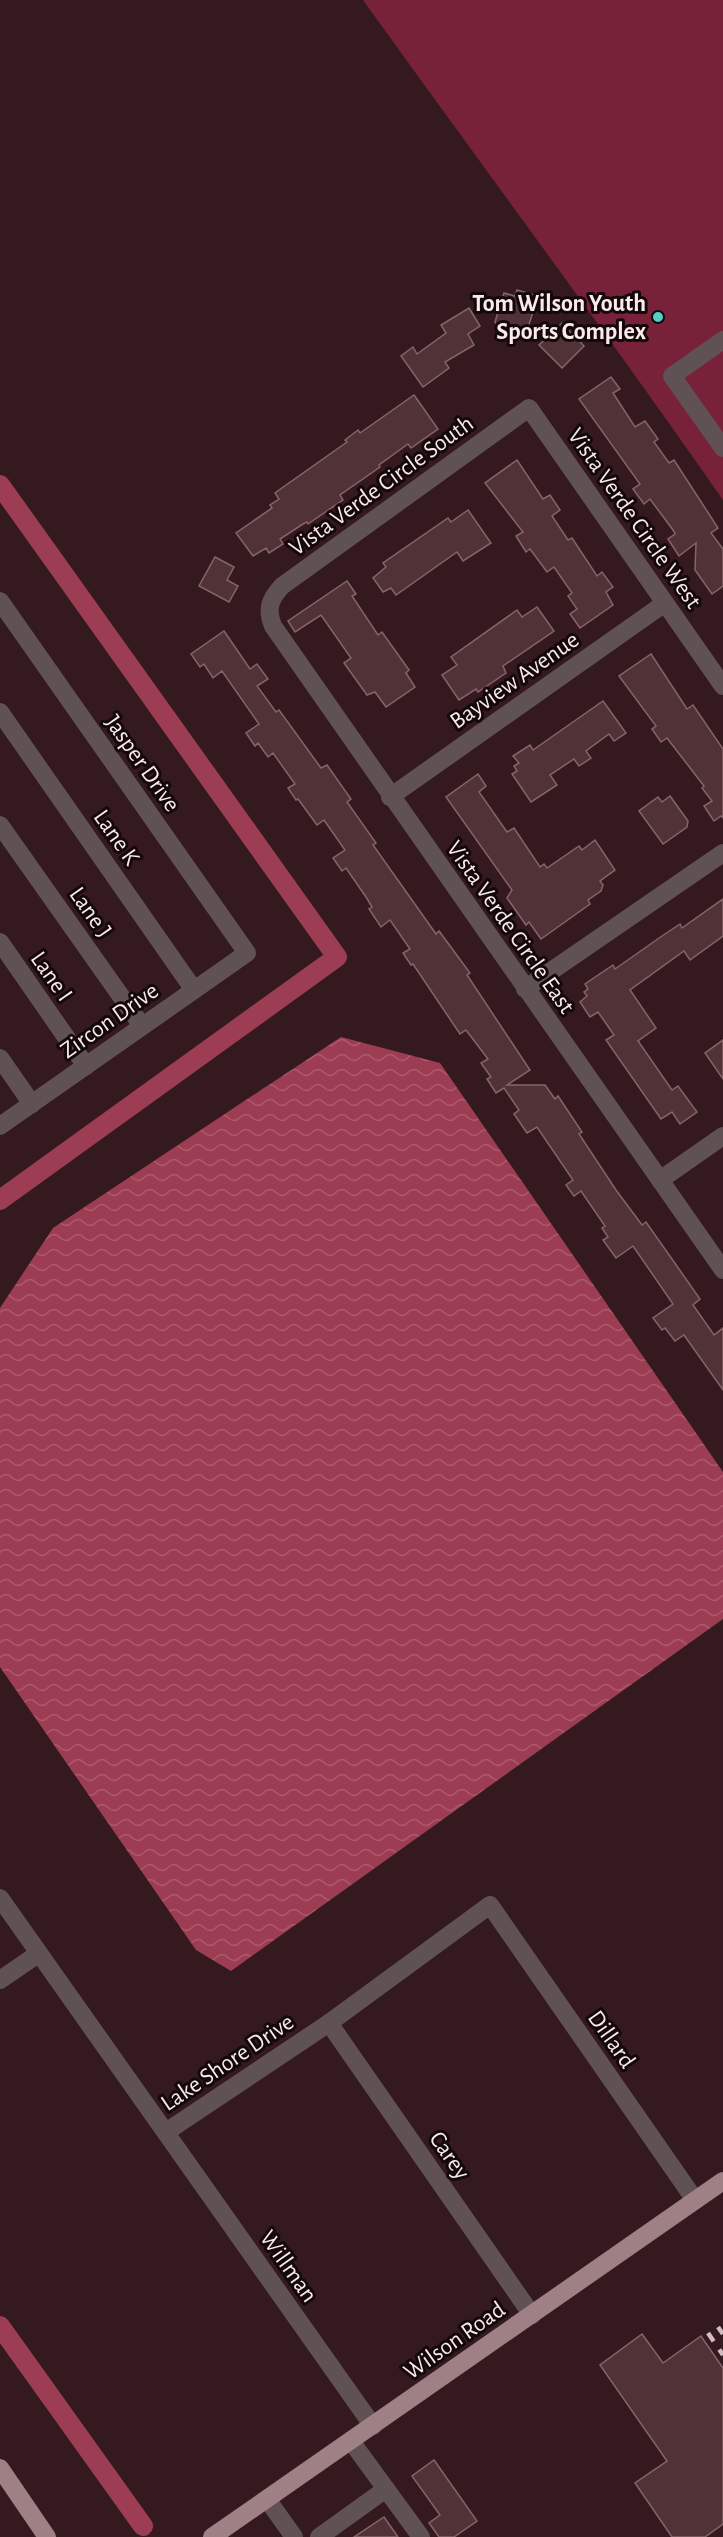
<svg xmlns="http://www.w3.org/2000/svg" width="723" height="2537" font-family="'Alegreya Sans',sans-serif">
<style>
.pitch{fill:#782239}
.water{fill:url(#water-waves)}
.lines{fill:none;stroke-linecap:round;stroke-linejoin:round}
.canal{stroke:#9d3d54;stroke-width:20}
.building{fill:#503237;stroke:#86656a;stroke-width:1.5}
.minor{stroke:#605254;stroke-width:18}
.major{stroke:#9e8085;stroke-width:18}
.rail{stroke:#d1bcbf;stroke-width:4.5;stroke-dasharray:10 10;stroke-linecap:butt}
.poi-dot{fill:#55cec5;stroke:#14090a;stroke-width:2}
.labels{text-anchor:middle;stroke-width:6;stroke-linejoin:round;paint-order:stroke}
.poi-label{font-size:24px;font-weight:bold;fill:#fce9eb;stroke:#14090a;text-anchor:end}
.street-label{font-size:24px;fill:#fce9eb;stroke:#14090a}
</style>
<defs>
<pattern id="water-waves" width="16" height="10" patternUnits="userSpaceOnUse" patternTransform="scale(1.5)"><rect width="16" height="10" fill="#9d3d54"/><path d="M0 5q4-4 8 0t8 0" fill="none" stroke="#ac596d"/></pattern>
</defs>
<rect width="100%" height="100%" fill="#341a1f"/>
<path class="pitch" d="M363 0H723V500C606 332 483 167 363 0Z"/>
<polygon class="water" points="341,1037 440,1063 723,1472 723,1619 231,1971 196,1950 0,1667 0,1308 53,1228"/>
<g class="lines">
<g class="canal">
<polyline points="0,485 337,957 0,1200"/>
<polyline points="0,2326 143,2526"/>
</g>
</g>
<g class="building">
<polygon points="517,290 538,296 525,337 498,327 495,322 504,293 515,296"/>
<polygon points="469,308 480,326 468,334 474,345 445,362 449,368 423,387 401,356 413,347 417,354 446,333 441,325"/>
<polygon points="562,323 584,346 562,368 539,345"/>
<polygon points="611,377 620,389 613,393 635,427 645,421 658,439 654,442 669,463 674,460 718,528 711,533 723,549 723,586 712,594 695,570 696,543 679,556 668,539 675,534 673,530 650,499 644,504 633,489 640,484 579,399"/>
<polygon points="414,395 438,429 411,448 408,444 379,465 380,467 340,495 343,500 308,524 307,522 303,524 280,539 283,544 269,553 266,548 253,556 236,533 272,508 270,505 279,499 275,493 347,442 345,440 358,430 360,433"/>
<polygon points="517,460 543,499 550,495 560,510 552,516 568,540 572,538 597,576 602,572 613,587 606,592 613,605 580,628 570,614 577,609 568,596 572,593 554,567 547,572 530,549 526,552 516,536 523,532 485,483"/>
<polygon points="468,510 491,543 463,561 457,552 396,595 391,588 383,592 373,578 386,567 383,563 448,518 451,522"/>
<polygon points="215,557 234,567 227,580 238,586 229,602 199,586"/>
<polygon points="347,581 356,594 352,596 378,635 382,632 409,670 406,673 415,687 386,707 375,692 367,695 344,663 351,658 321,615 295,632 288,621"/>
<polygon points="537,607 554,631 503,666 506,673 478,692 476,689 459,700 442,675 457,665 451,657 517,610 522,617"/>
<polygon points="224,631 250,669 257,664 268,679 257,686 276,712 279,710 321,768 327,765 351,799 347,802 376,843 373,845 436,934 439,931 470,973 467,975 530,1070 507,1085 545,1085 555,1099 558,1096 582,1132 579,1134 616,1190 642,1225 646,1222 700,1299 693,1305 714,1335 723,1328 723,1390 684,1335 675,1341 665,1328 662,1330 653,1318 673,1304 633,1246 616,1258 603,1240 608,1237 602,1228 605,1226 581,1191 574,1196 566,1185 573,1180 537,1127 527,1133 514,1114 519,1110 504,1088 496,1093 487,1079 491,1077 481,1063 488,1059 466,1030 460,1034 413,964 411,965 403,953 410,949 390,920 381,927 369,909 372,907 366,897 346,868 342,871 333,858 345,850 324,820 317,825 298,799 296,800 288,788 295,784 273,753 268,757 258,743 255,746 246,733 259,724 222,671 213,678 204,664 200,667 191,654"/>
<polygon points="651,654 687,709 693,705 723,749 723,818 721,816 714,821 704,806 712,801 702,788 704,786 667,738 661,742 652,729 656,726 619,676"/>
<polygon points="603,701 626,733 614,741 609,734 586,751 591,758 579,766 574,759 550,775 557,785 531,802 512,774 517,771 514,766 519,763 513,756 530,745 533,750"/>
<polygon points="478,774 486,786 479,792 507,832 514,828 540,867 544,864 547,868 579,846 582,850 595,840 615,870 600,881 603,885 601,891 588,900 590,904 541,939 529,922 526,925 507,898 512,890 446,797"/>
<polygon points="670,796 688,821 687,827 663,844 639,811 658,797 662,802"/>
<polygon points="723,899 723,936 690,960 684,951 630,990 656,1028 638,1041 672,1090 678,1086 697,1112 680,1124 672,1112 661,1119 606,1040 614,1035 598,1012 590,1017 580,1002 587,996 584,992 588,989 585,984 613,965 615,969 662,936 680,924 682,928"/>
<polygon points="723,1040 723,1079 705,1053"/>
<polygon points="642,2334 663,2363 701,2336 723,2368 723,2524 705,2537 672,2537 635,2483 667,2461 600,2365"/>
<polygon points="434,2460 477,2521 454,2537 439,2537 429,2523 440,2515 412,2476"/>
<polygon points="384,2517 398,2537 354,2537"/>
</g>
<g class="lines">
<g class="minor">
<polyline points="723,340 672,376 723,448"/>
<polyline points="0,601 247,953 0,1126"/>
<path d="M723 686 529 408 282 586C270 599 266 609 273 626L723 1270"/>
<polyline points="0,712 194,990"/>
<polyline points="390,797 665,603"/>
<polyline points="0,825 142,1026"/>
<polyline points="0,942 86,1066"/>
<polyline points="525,989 723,853"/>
<polyline points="0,1058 32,1104"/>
<polyline points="660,1180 723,1136"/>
<polyline points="0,1898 373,2426"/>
<polyline points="0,1980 38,1954"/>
<polyline points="329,2023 532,2315"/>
<polyline points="166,2132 329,2023 490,1905 695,2200"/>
<polyline points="351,2441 421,2537"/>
<polyline points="267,2499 294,2537"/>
<polyline points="319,2537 386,2489"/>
</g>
<g class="major">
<polyline points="0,2468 47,2537"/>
<polyline points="212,2537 723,2181"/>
</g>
<g class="rail">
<polyline points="718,2327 723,2334"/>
<polyline points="708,2333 723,2355"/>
</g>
</g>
<circle class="poi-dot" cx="658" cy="317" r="6"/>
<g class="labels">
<g class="poi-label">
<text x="646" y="311">Tom Wilson Youth<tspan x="646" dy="28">Sports Complex</tspan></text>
</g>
<g class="street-label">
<text transform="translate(381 485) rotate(-36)" y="8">Vista Verde Circle South</text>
<text transform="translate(635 518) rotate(55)" y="8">Vista Verde Circle West</text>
<text transform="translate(514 680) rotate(-35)" y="8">Bayview Avenue</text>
<text transform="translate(143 763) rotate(55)" y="8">Jasper Drive</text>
<text transform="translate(117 837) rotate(55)" y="8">Lane K</text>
<text transform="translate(91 912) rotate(55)" y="8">Lane J</text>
<text transform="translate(511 927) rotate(55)" y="8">Vista Verde Circle East</text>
<text transform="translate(52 976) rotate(55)" y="8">Lane I</text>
<text transform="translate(109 1020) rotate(-35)" y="8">Zircon Drive</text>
<text transform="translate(612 2039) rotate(55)" y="8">Dillard</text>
<text transform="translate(227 2062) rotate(-34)" y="8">Lake Shore Drive</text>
<text transform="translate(450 2155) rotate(55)" y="8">Carey</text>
<text transform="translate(289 2266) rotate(55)" y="8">Willman</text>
<text transform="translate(454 2340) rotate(-35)" y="8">Wilson Road</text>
</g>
</g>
</svg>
